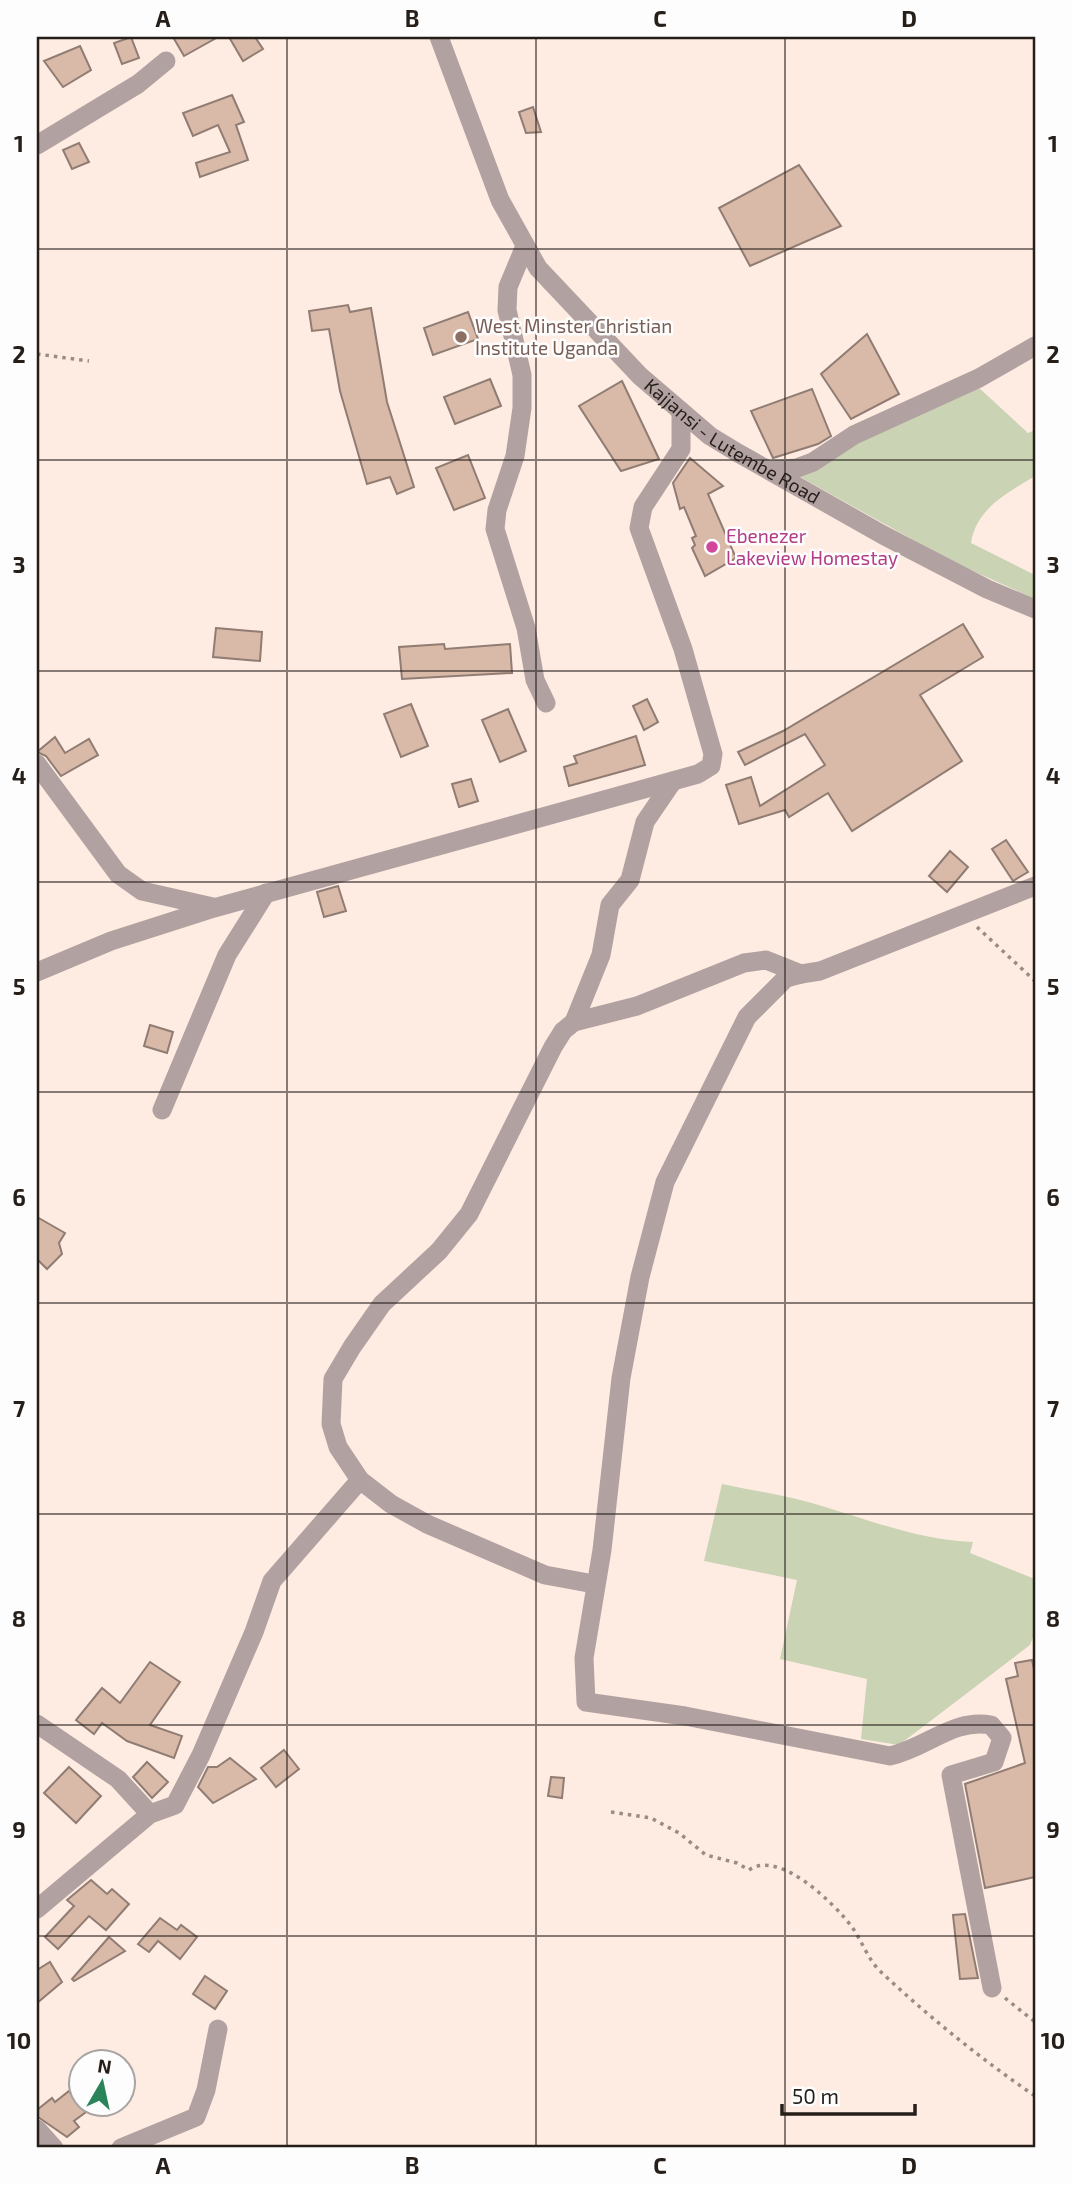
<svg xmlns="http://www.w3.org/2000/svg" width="1072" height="2185" font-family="'Exo 2',sans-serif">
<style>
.green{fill:#cad3b4}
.building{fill:#d9b9a7;stroke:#907c72;stroke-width:2}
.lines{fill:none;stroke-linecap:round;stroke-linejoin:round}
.path{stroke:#998c84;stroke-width:3.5;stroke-dasharray:3.5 5;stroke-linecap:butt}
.minor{stroke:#b2a1a1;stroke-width:19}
.grid{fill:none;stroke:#251e19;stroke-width:2;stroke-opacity:0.55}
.education-dot{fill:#8d6e63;stroke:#fdfdfd;stroke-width:2.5}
.hotel-dot{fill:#d1479c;stroke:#fdfdfd;stroke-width:2.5}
.labels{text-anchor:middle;stroke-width:5;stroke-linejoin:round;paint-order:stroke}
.education-label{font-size:19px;fill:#785e54;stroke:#fdfdfd;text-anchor:start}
.street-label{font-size:19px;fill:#251e19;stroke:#fdfdfd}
.hotel-label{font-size:19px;fill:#b23c85;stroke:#fdfdfd;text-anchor:start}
.neatline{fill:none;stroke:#251e19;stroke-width:2.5}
.grid-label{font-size:23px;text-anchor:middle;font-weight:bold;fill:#251e19}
</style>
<rect width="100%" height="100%" fill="#feece2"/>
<g class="green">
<path d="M977 386 1028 433 1035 430V476C1007 493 976 509 971 543L1035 575V599L953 562 791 472Z"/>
<path d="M722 1484C755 1491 790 1496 822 1506 871 1521 921 1540 973 1542L970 1553 1035 1579V1632L1030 1645 899 1745 861 1739 867 1679 780 1659 797 1580 704 1561Z"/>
</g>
<g class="building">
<polygon points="131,37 139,58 122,64 114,43"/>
<polygon points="173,37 218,37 184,56"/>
<polygon points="229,37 255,37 263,49 243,61"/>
<polygon points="80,46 91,70 63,87 44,61"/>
<polygon points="232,95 244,122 236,125 248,160 200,177 196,163 230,152 218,125 193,136 183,113"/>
<polygon points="533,107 541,132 526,133 519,112"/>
<polygon points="79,143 89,162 72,169 63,150"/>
<polygon points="799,165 841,226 750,266 719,208"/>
<polygon points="348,305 350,312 371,308 387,402 414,487 397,494 390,477 367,484 340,391 329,329 312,331 309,311"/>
<polygon points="468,312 478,339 433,355 424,328"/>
<polygon points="867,334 899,394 851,419 821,374"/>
<polygon points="490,379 501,406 455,424 444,397"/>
<polygon points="622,381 659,459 621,471 579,406"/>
<polygon points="812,389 831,436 818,444 773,458 751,411"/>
<polygon points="468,455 485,498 454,510 436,468"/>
<polygon points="690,458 723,486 708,494 736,558 705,576 692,548 695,545 692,538 696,536 684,507 680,509 673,483"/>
<polygon points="963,624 983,657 920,695 962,761 852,831 828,793 789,817 785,810 739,824 726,785 751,777 760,806 825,765 805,734 745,765 738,752 783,731"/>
<polygon points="216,628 262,632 260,661 213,657"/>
<polygon points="444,644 445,649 510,644 512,673 402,679 399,647"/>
<polygon points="647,699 658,722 644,730 633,706"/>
<polygon points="411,704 428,746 401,757 384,714"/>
<polygon points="508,709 526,751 500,762 482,720"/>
<polygon points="636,736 645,765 569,786 564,767 577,763 574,756"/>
<polygon points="55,737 65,753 89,739 98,755 61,776 46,756 37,752"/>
<polygon points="471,779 478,801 459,807 452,784"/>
<polygon points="1006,840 1028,872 1013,881 992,849"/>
<polygon points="950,851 968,867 947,892 929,876"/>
<polygon points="338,886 346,911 324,917 317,892"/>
<polygon points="150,1025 173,1032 167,1053 144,1046"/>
<polygon points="37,1217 65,1233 59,1243 62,1254 47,1269 37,1259"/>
<polygon points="1032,1660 1035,1674 1035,1877 985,1888 965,1784 1025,1763 1006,1679 1018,1676 1015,1663"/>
<polygon points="150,1662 180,1682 150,1725 182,1736 174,1758 127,1741 102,1723 94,1734 76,1720 102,1688 120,1703"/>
<polygon points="284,1750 299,1769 276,1787 261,1768"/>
<polygon points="230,1758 256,1779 213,1803 198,1787 208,1767 217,1767"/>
<polygon points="147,1762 168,1782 152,1798 133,1777"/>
<polygon points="69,1767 101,1796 76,1823 44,1793"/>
<polygon points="551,1777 564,1778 562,1798 548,1796"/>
<polygon points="91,1880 107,1894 112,1889 129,1904 106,1930 89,1916 58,1949 45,1937 74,1906 67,1900"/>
<polygon points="965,1914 978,1978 960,1979 953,1915"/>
<polygon points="160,1918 177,1930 181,1925 197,1937 180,1959 158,1941 149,1952 138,1944"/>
<polygon points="109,1937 125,1951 74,1981 72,1979"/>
<polygon points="50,1962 62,1982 37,2003 37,1970"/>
<polygon points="205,1976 227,1991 215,2009 193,1994"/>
<polygon points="69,2091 86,2112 74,2121 79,2127 67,2137 38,2117 37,2110 52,2098 55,2102"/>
</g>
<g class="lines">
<g class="path">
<polyline points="37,354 89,361"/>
<polyline points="977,927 1035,981"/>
<path d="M611 1812 651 1818 679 1833 706 1855 737 1863 749 1870C779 1849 834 1903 852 1927 862 1941 868 1960 881 1972 929 2017 981 2059 1035 2096"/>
<polyline points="1005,1998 1035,2022"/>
</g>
<g class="minor">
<path id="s1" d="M439 37 500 200 538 268 640 376 710 436 738 453 883 535 987 589 1035 609"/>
<polyline points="37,145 138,84 166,61"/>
<polyline points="525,246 508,287 507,310 522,375 522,408 515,456 497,510 495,529 526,628 535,680 546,703"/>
<polyline points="771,470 797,468 813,462 854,435 979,378 1035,346"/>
<polyline points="37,764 118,874 142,891 213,907"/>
<polyline points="37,972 111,941 214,908 698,774 711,766 713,754 683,649 639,528 643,507 681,449 681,411"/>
<path d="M801 974 786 978 747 1017 665 1182 640 1277 621 1378 602 1550 584 1658 586 1702 685 1716 890 1756C927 1748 953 1718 991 1725L1002 1738 994 1762 951 1775 992 1988"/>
<polyline points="574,1022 601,955 610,905 630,880 645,822 673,781"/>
<polyline points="162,1110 227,955 266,893"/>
<polyline points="594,1584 545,1575 427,1524 391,1504 360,1480 338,1447 331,1424 333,1379 352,1347 382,1304 439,1251 469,1214 553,1047 563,1031 574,1022 637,1006 744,963 766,960 801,974 820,971 1035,886"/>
<polyline points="37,1724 118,1779 150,1814"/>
<polyline points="37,1909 150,1814 175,1805 201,1755 254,1632 272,1581 360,1480"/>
<polyline points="37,2129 54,2148"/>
<polyline points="121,2148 196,2117 206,2090 218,2029"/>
</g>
</g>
<path class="grid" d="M287 37V2148M536 37V2148M785 37V2148M37 249H1035M37 460H1035M37 671H1035M37 882H1035M37 1092H1035M37 1303H1035M37 1514H1035M37 1725H1035M37 1936H1035"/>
<circle class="education-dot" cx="461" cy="337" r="7"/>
<circle class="hotel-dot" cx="712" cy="547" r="7"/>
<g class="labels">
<g class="education-label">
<text x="475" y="333">West Minster Christian<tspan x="475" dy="22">Institute Uganda</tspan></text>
</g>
<g class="street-label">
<text dy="7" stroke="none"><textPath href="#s1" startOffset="514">Kajjansi - Lutembe Road</textPath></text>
</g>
<g class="hotel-label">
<text x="726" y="543">Ebenezer<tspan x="726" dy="22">Lakeview Homestay</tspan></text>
</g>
</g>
<rect width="1072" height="2185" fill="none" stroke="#fdfdfd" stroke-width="77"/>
<g transform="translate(102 2083) rotate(9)"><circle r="33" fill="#fdfdfd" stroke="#a7a4a2" stroke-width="2"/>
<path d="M0-5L12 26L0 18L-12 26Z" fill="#2a8459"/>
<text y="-10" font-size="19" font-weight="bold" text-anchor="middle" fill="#251e19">N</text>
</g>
<path d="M782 2104v10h133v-10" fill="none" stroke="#251e19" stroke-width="3.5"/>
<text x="792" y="2104" font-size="21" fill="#251e19" stroke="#fdfdfd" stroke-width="5" paint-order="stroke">50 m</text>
<rect x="38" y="38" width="996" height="2108" class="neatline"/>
<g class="grid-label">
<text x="163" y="27">A</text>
<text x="412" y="27">B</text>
<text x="660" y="27">C</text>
<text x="909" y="27">D</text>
<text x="19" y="152">1</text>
<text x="1053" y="152">1</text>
<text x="19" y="363">2</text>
<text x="1053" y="363">2</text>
<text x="19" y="573">3</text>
<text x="1053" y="573">3</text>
<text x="19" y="784">4</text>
<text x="1053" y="784">4</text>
<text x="19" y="995">5</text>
<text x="1053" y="995">5</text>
<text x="19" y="1206">6</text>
<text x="1053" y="1206">6</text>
<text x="19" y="1417">7</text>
<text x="1053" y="1417">7</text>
<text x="19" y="1627">8</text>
<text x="1053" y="1627">8</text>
<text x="19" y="1838">9</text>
<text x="1053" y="1838">9</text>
<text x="19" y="2049">10</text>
<text x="1053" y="2049">10</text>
<text x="163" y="2174">A</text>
<text x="412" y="2174">B</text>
<text x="660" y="2174">C</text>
<text x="909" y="2174">D</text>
</g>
</svg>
